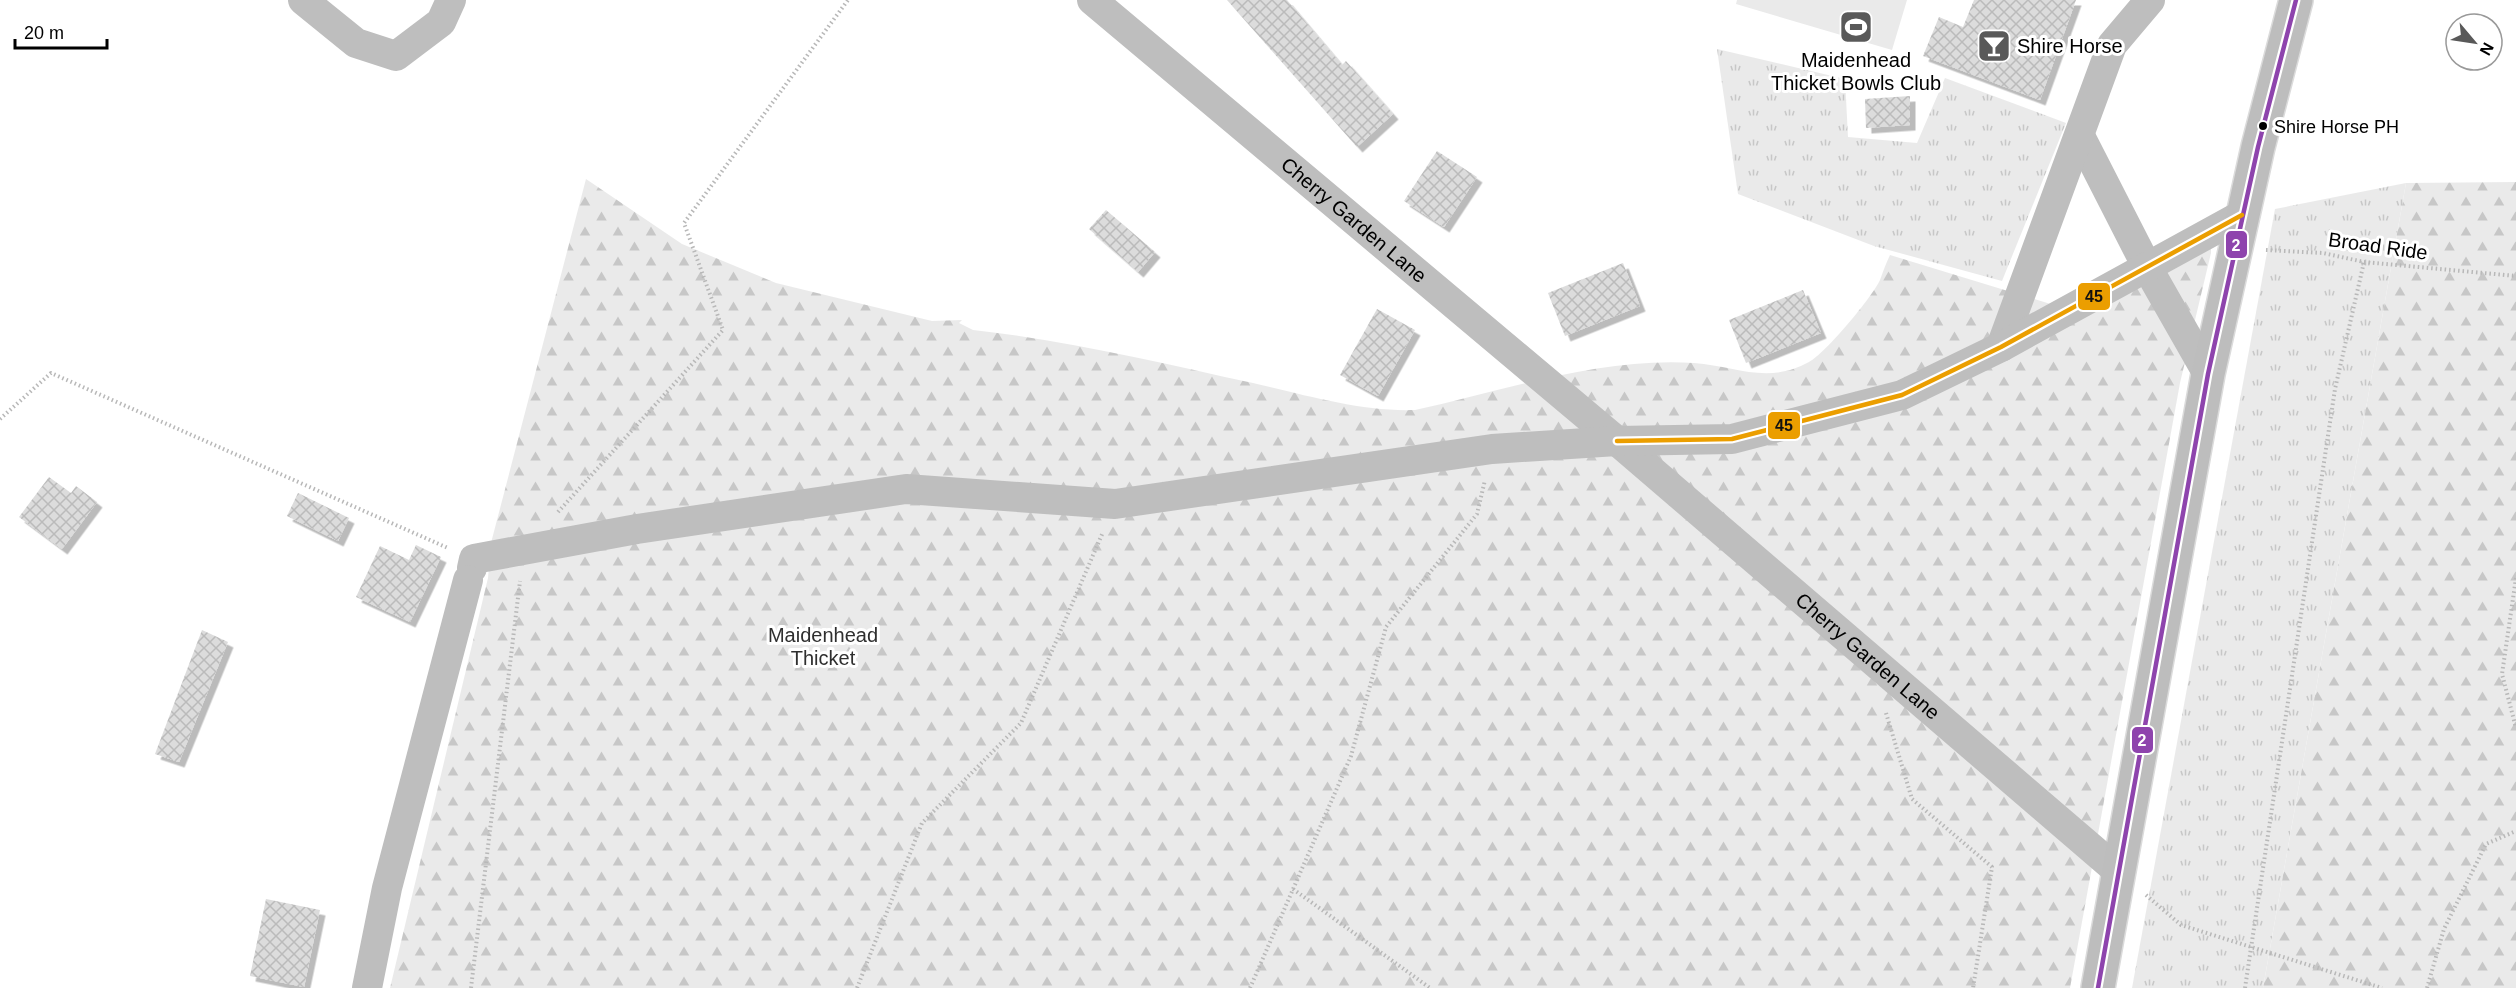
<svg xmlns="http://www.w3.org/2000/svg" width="2516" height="988" font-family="Helvetica,sans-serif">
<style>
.grass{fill:url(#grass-tufts)}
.forest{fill:url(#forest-firs)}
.pitch{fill:#eaeaea}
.building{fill:url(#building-cross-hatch);filter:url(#shadow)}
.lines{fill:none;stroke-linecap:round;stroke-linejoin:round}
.major-casing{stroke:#dbdbdb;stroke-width:36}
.path{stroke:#b8b8b8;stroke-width:4;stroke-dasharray:1.5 3;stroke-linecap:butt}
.minor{stroke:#bebebe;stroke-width:30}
.major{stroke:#bdbdbd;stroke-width:33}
.bus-1-casing{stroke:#fff;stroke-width:9}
.bus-2-casing{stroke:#fff;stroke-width:9}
.bus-1{stroke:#8e44ad;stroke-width:4.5}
.bus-2{stroke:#eb9e00;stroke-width:4.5}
.bus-dot{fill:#000;stroke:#fff;stroke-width:2}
.labels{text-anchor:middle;stroke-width:6;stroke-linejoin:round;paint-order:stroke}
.bus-label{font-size:18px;fill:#000;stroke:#fff;text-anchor:start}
.poi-label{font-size:20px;fill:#000;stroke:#fff;text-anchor:start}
.street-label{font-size:20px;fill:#000;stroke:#fff}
.park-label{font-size:20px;fill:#2f2f2f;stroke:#fff}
.line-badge{stroke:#fff;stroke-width:2}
.badge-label{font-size:16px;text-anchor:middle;font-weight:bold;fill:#fff}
.pale-badge-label{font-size:16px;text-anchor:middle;font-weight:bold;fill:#111}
</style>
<defs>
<pattern id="grass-tufts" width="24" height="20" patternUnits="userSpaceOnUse" patternTransform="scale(1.5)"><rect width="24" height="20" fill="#eaeaea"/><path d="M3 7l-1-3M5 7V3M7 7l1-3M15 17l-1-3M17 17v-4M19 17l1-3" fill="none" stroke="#c7c7c7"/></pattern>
<pattern id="forest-firs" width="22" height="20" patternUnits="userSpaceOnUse" patternTransform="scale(1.5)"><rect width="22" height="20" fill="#eaeaea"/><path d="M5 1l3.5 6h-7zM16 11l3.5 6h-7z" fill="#c7c7c7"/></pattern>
<pattern id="building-cross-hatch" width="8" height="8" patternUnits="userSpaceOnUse" patternTransform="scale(1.5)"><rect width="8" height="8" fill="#dcdcdc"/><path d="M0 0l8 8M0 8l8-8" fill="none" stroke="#bbb"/></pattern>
<filter id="shadow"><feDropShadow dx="5.5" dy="5.5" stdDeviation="0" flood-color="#0004"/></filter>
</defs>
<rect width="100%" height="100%" fill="#fff"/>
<g class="grass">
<polygon points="1717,49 1845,79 1848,137 1917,143 1945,78 2066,123 2002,281 1874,246 1738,194"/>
<polygon points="2406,183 2263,988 2132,988 2275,209"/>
</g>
<g class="forest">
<path d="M586 179 682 244 776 283 932 321 962 320 959 323 973 330C1067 340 1161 363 1253 383 1305 395 1362 412 1415 410 1507 390 1599 357 1694 363 1736 366 1767 385 1809 362 1825 354 1873 296 1880 280 1883 272 1886 263 1890 255L2057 306 2211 222V253L2180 383 2070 988H390L488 578 491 543Z"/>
<polygon points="2516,182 2516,988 2263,988 2406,183"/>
</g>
<polygon class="pitch" points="1737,0 1907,0 1892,50 1736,4"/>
<g class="building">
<polygon points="1227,0 1287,0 1342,65 1346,61 1393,114 1357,147"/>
<polygon points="1974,0 2076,0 2040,100 1923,56 1939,17 1963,27"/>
<polygon points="1910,96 1910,125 1866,128 1865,99"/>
<polygon points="1437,151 1477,177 1444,227 1404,201"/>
<polygon points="1106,210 1155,252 1138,272 1089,229"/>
<polygon points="1623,263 1640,306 1565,336 1548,293"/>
<polygon points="1803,290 1821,333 1746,363 1729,320"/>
<polygon points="1377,309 1415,330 1378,396 1340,375"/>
<polygon points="49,477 71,493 76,486 97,502 62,549 19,517"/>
<polygon points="298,493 349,518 338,541 287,516"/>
<polygon points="416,545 441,557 410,622 356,597 380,546 409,560"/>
<polygon points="202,630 228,642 179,762 155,754"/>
<polygon points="266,899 320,910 304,987 250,976"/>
</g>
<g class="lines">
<g class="major-casing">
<polyline id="major" points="2098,988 2208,374 2258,147 2296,0"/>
</g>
<g class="path">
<polyline points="2266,250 2323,253 2364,262 2516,276"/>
<polyline points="0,419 51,373 448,548"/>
<polyline points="558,512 723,330 684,223 848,0"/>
<polyline points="2516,578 2502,674 2516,728"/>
<polyline points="1886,713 1912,799 1992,867 1973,988"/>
<polyline points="1293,889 1430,988"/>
<polyline points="2146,895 2181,925 2382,988"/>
<polyline points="471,988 520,581"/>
<polyline points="857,988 922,823 1021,723 1103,532"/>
<polyline points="1250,988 1351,756 1386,627 1477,514 1485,480"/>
<polyline points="2245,988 2335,389 2364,262"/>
<polyline points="2427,988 2444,929 2486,844 2516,831"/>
</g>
<g class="minor">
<polyline points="303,0 356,43 396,56 441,22 451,0"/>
<path id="s1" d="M1092 0 1617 441 2118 871"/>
<polyline points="2080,136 2147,267 2208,374"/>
<polyline points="2001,347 2112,45 2150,0"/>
<polyline points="472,568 474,559 637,529 906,489 1115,504 1492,449 1617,441 1732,439 1902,395 2001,347 2242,215"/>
<polyline points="367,988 387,888 468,580"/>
</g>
<use href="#major" class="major"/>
<g class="bus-1-casing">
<polyline id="bus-1" points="2098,988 2208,374 2258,147 2296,0"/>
</g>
<g class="bus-2-casing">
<polyline id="bus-2" points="1617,441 1732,439 1902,395 2001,347 2242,215"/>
</g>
<use href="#bus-1" class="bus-1"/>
<use href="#bus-2" class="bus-2"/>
</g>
<defs>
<g id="stadium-square" transform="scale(1.725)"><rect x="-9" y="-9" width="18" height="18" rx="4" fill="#595959" stroke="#fff"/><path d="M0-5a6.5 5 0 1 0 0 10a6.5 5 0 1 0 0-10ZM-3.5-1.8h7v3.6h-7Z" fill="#fff"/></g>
<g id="bar-square" transform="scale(1.725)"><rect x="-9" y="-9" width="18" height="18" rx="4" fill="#595959" stroke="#fff"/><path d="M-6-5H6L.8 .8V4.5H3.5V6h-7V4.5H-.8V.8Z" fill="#fff"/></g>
</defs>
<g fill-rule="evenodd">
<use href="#stadium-square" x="1856" y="27"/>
<use href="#bar-square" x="1994" y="46"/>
</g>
<circle class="bus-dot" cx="2263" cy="126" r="5"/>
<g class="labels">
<g class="bus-label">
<text x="2274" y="133">Shire Horse PH</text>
</g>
<g class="poi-label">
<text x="2017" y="53">Shire Horse</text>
<text x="1856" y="67" text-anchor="middle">Maidenhead<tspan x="1856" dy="23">Thicket Bowls Club</tspan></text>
</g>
<g class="street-label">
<text dy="7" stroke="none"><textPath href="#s1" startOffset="342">Cherry Garden Lane</textPath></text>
<text transform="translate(2378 246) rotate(8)" y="7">Broad Ride</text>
<text dy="7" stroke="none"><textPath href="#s1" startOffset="1016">Cherry Garden Lane</textPath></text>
</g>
<g class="park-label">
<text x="823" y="642">Maidenhead<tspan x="823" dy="23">Thicket</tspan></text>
</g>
</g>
<g class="line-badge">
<rect x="2225" y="230" width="23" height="29" rx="6" fill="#8e44ad"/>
<rect x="2077" y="282" width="34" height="29" rx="6" fill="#eb9e00"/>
<rect x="1767" y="411" width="34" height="29" rx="6" fill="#eb9e00"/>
<rect x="2131" y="726" width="23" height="28" rx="6" fill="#8e44ad"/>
</g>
<g class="badge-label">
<text x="2236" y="251">2</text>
<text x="2142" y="746">2</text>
</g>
<g class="pale-badge-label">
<text x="2094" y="302">45</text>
<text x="1784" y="431">45</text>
</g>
<g transform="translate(2474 42) rotate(119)"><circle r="28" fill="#ffffff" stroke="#999999" stroke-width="1.5"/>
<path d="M0-4.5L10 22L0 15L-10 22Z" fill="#595959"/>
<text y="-9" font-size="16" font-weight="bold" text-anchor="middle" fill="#000000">N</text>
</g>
<path d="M15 39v9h92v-9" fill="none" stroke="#000000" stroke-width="3"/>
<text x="24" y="39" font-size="18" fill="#000000" stroke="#ffffff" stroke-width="4.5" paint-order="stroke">20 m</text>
</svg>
